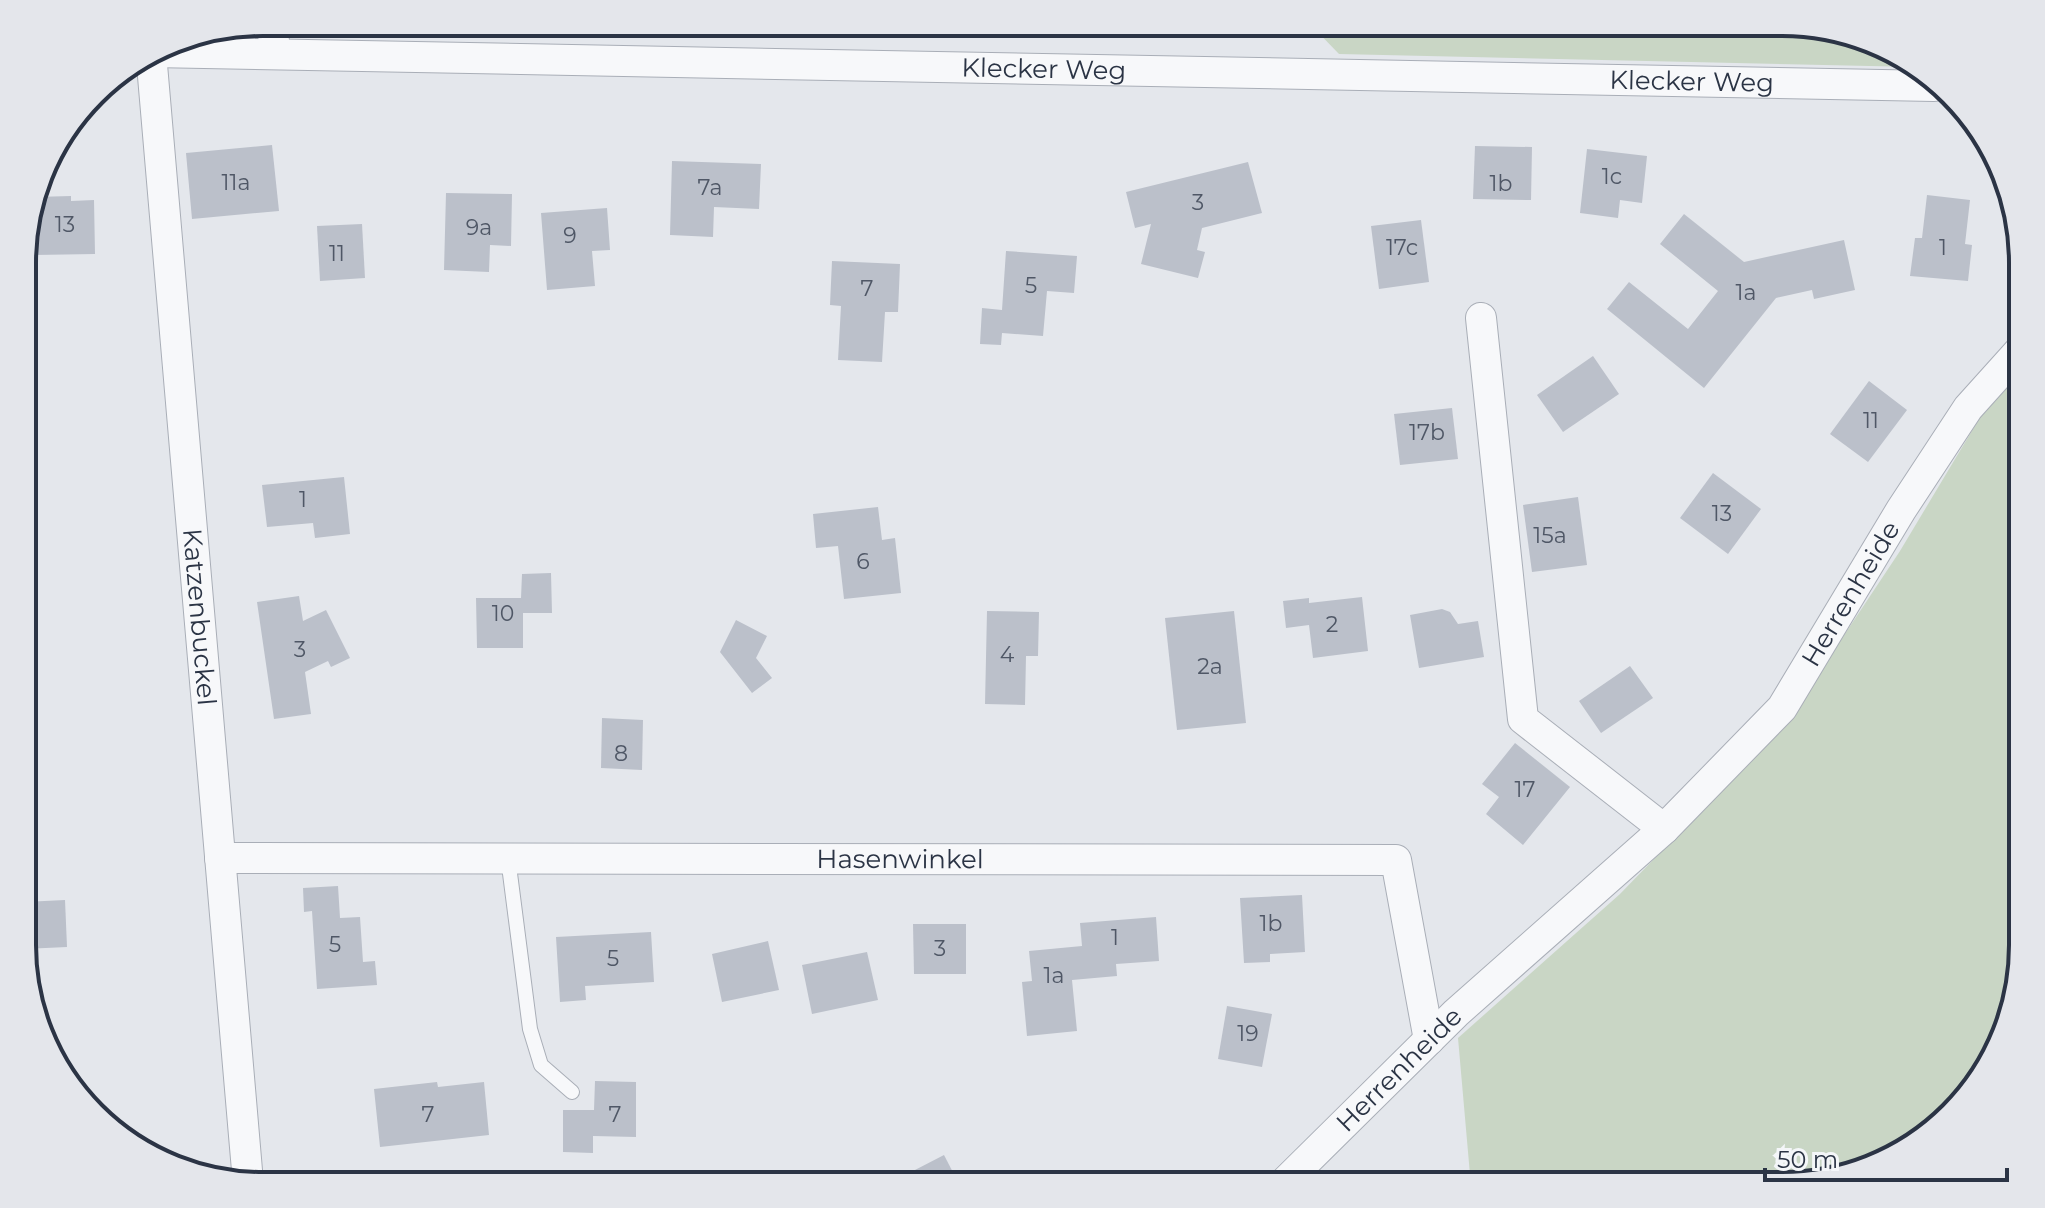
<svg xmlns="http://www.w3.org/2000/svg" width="2045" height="1208" font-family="Montserrat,sans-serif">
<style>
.green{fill:#c9d6c5}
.building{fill:#bbc0ca}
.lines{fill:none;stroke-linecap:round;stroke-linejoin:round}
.lane-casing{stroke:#a9aeb7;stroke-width:16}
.street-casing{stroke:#a9aeb7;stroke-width:32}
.lane{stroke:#f7f8fa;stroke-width:14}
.street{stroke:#f7f8fa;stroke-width:30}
.labels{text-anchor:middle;stroke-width:7;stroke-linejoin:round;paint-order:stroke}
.number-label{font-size:22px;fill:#4f5766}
.street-label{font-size:26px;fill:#2b3445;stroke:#f4f6f9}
.rim{fill:none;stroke:#2b3445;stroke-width:4}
</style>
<rect width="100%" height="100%" fill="#e4e7ec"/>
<g class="green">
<polygon points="1308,22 1782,22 1903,55 1915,67 1339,54"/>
<polygon points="2022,367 2023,960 1990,1066 1903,1153 1797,1186 1471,1186 1458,1038 1620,894 1785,724 1900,551 1985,409"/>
</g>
<g class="building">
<polygon points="272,145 279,211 192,219 186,153"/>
<polygon points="1475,146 1532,147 1531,200 1473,199"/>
<polygon points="1587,149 1647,156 1642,203 1620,200 1618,218 1580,213"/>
<polygon points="672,161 761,164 759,209 714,207 713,237 670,235"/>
<polygon points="1248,162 1262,213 1202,228 1197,250 1205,252 1198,278 1141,264 1151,224 1135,228 1126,192"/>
<polygon points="446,193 512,194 511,246 490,245 489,272 444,270"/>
<polygon points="1927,195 1970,200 1965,244 1972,245 1968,281 1910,276 1915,238 1922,238"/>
<polygon points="71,196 71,201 94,200 95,254 34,255 35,197"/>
<polygon points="607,208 610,250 592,251 595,286 547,290 541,213"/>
<polygon points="1684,214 1744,262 1844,240 1855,290 1814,299 1812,290 1776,298 1704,388 1607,309 1629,282 1688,329 1718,291 1660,244"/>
<polygon points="1421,220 1429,282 1379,289 1371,226"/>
<polygon points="362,224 365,278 320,281 317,226"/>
<polygon points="1006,251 1077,256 1074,293 1047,291 1043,336 1002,333 1001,345 980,344 982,308 1002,310"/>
<polygon points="832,261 900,264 898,312 885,312 882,362 838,360 841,306 830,305"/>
<polygon points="1593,356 1619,394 1563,432 1537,395"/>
<polygon points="1869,381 1907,410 1868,462 1830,434"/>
<polygon points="1452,408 1458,459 1400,465 1394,414"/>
<polygon points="1713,473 1761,509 1728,554 1680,518"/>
<polygon points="344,477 350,534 315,538 313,523 267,527 262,485"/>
<polygon points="1578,497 1587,565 1532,572 1523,505"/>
<polygon points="878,507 882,540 895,538 901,593 844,599 838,546 816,548 813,514"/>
<polygon points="551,573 552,613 523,613 523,648 477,648 476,598 521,598 522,574"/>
<polygon points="299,596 303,621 326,610 350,658 331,667 328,661 305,672 311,714 274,719 257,602"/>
<polygon points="1362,597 1368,651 1313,658 1309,625 1286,628 1283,601 1309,598 1309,603"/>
<polygon points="1442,609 1450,612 1458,624 1478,621 1484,657 1419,668 1410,615"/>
<polygon points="987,611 1039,612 1038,656 1026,656 1025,705 985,704"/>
<polygon points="1234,611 1246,723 1177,730 1165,618"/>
<polygon points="736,620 767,636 756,658 772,678 752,693 720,652"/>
<polygon points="1630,666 1653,698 1601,733 1579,701"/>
<polygon points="602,718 643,720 642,770 601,768"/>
<polygon points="1515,743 1570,787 1523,845 1486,814 1499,797 1482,784"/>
<polygon points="338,886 340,918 360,917 363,962 375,961 377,985 317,989 312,911 304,912 303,888"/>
<polygon points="1302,895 1305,952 1270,954 1270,962 1244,963 1240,898"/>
<polygon points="65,900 67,947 24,949 24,902"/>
<polygon points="1156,917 1159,961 1116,964 1117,976 1072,980 1077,1031 1027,1036 1022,982 1032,981 1029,951 1082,946 1080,923"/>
<polygon points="913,924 966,924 966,974 914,974"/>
<polygon points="651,932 654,982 585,986 586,1000 560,1002 556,937"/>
<polygon points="768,941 779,990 722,1002 712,954"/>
<polygon points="867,952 878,1000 812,1014 802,965"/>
<polygon points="1227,1006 1272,1014 1262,1067 1218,1059"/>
<polygon points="595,1081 636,1082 636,1137 593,1136 593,1153 563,1152 563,1110 594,1110"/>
<polygon points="437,1082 438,1087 484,1082 489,1135 380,1147 374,1089"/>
<polygon points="944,1155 960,1186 884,1186"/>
</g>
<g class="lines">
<g class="lane-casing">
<polyline id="lane" points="508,858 530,1029 541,1065 572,1092"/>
</g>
<g class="street-casing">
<g id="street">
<polyline points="271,22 276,54"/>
<path id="s1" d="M152 52 1934 86"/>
<path id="s2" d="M151 53 248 1182"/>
<polyline points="1481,318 1523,719 1664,829"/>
<path id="s3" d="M220 858 1396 860 1429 1040"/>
<path id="s4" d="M1281 1186 1456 1013 1664 829 1782 708 1901 510 1968 408 2022 348"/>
</g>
</g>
<use href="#lane" class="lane"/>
<use href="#street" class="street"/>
</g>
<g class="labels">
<g class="number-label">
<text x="1612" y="184">1c</text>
<text x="236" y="190">11a</text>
<text x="1501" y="191">1b</text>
<text x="710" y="195">7a</text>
<text x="1198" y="210">3</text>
<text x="65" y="232">13</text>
<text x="479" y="235">9a</text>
<text x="570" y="243">9</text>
<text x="1402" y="255">17c</text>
<text x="1943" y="255">1</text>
<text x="337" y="261">11</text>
<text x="1031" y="293">5</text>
<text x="867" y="296">7</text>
<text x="1746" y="300">1a</text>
<text x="1871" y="428">11</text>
<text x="1427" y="440">17b</text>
<text x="303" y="507">1</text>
<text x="1722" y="521">13</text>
<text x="1550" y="543">15a</text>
<text x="863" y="569">6</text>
<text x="503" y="621">10</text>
<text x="1332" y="632">2</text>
<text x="300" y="657">3</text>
<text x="1007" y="662">4</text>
<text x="1210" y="674">2a</text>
<text x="621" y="761">8</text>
<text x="1525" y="797">17</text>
<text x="1271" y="931">1b</text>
<text x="1115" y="945">1</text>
<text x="335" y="952">5</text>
<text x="940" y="956">3</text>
<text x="613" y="966">5</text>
<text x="1054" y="983">1a</text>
<text x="1248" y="1041">19</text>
<text x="428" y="1122">7</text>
<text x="615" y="1122">7</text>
</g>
<g class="street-label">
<text dy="9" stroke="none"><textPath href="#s1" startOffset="892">Klecker Weg</textPath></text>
<text dy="9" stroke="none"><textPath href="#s1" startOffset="1540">Klecker Weg</textPath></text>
<text dy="9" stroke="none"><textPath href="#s4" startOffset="826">Herrenheide</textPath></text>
<text dy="9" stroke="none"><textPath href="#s2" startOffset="566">Katzenbuckel</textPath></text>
<text dy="9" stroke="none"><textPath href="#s3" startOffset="680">Hasenwinkel</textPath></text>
<text dy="9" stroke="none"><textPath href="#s4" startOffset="166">Herrenheide</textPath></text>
</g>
</g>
<path d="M0 0H2045V1208H0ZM263 36H1782A227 227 0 0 1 2009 263V945A227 227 0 0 1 1782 1172H263A227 227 0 0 1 36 945V263A227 227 0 0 1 263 36Z" fill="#e4e6eb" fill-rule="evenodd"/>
<path class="rim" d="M263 36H1782A227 227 0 0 1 2009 263V945A227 227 0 0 1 1782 1172H263A227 227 0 0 1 36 945V263A227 227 0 0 1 263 36Z"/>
<path d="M1765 1168v12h242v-12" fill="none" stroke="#2b3445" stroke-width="4"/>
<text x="1777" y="1168" font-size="24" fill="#2b3445" stroke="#f4f6f9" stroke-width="6" paint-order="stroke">50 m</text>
</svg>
